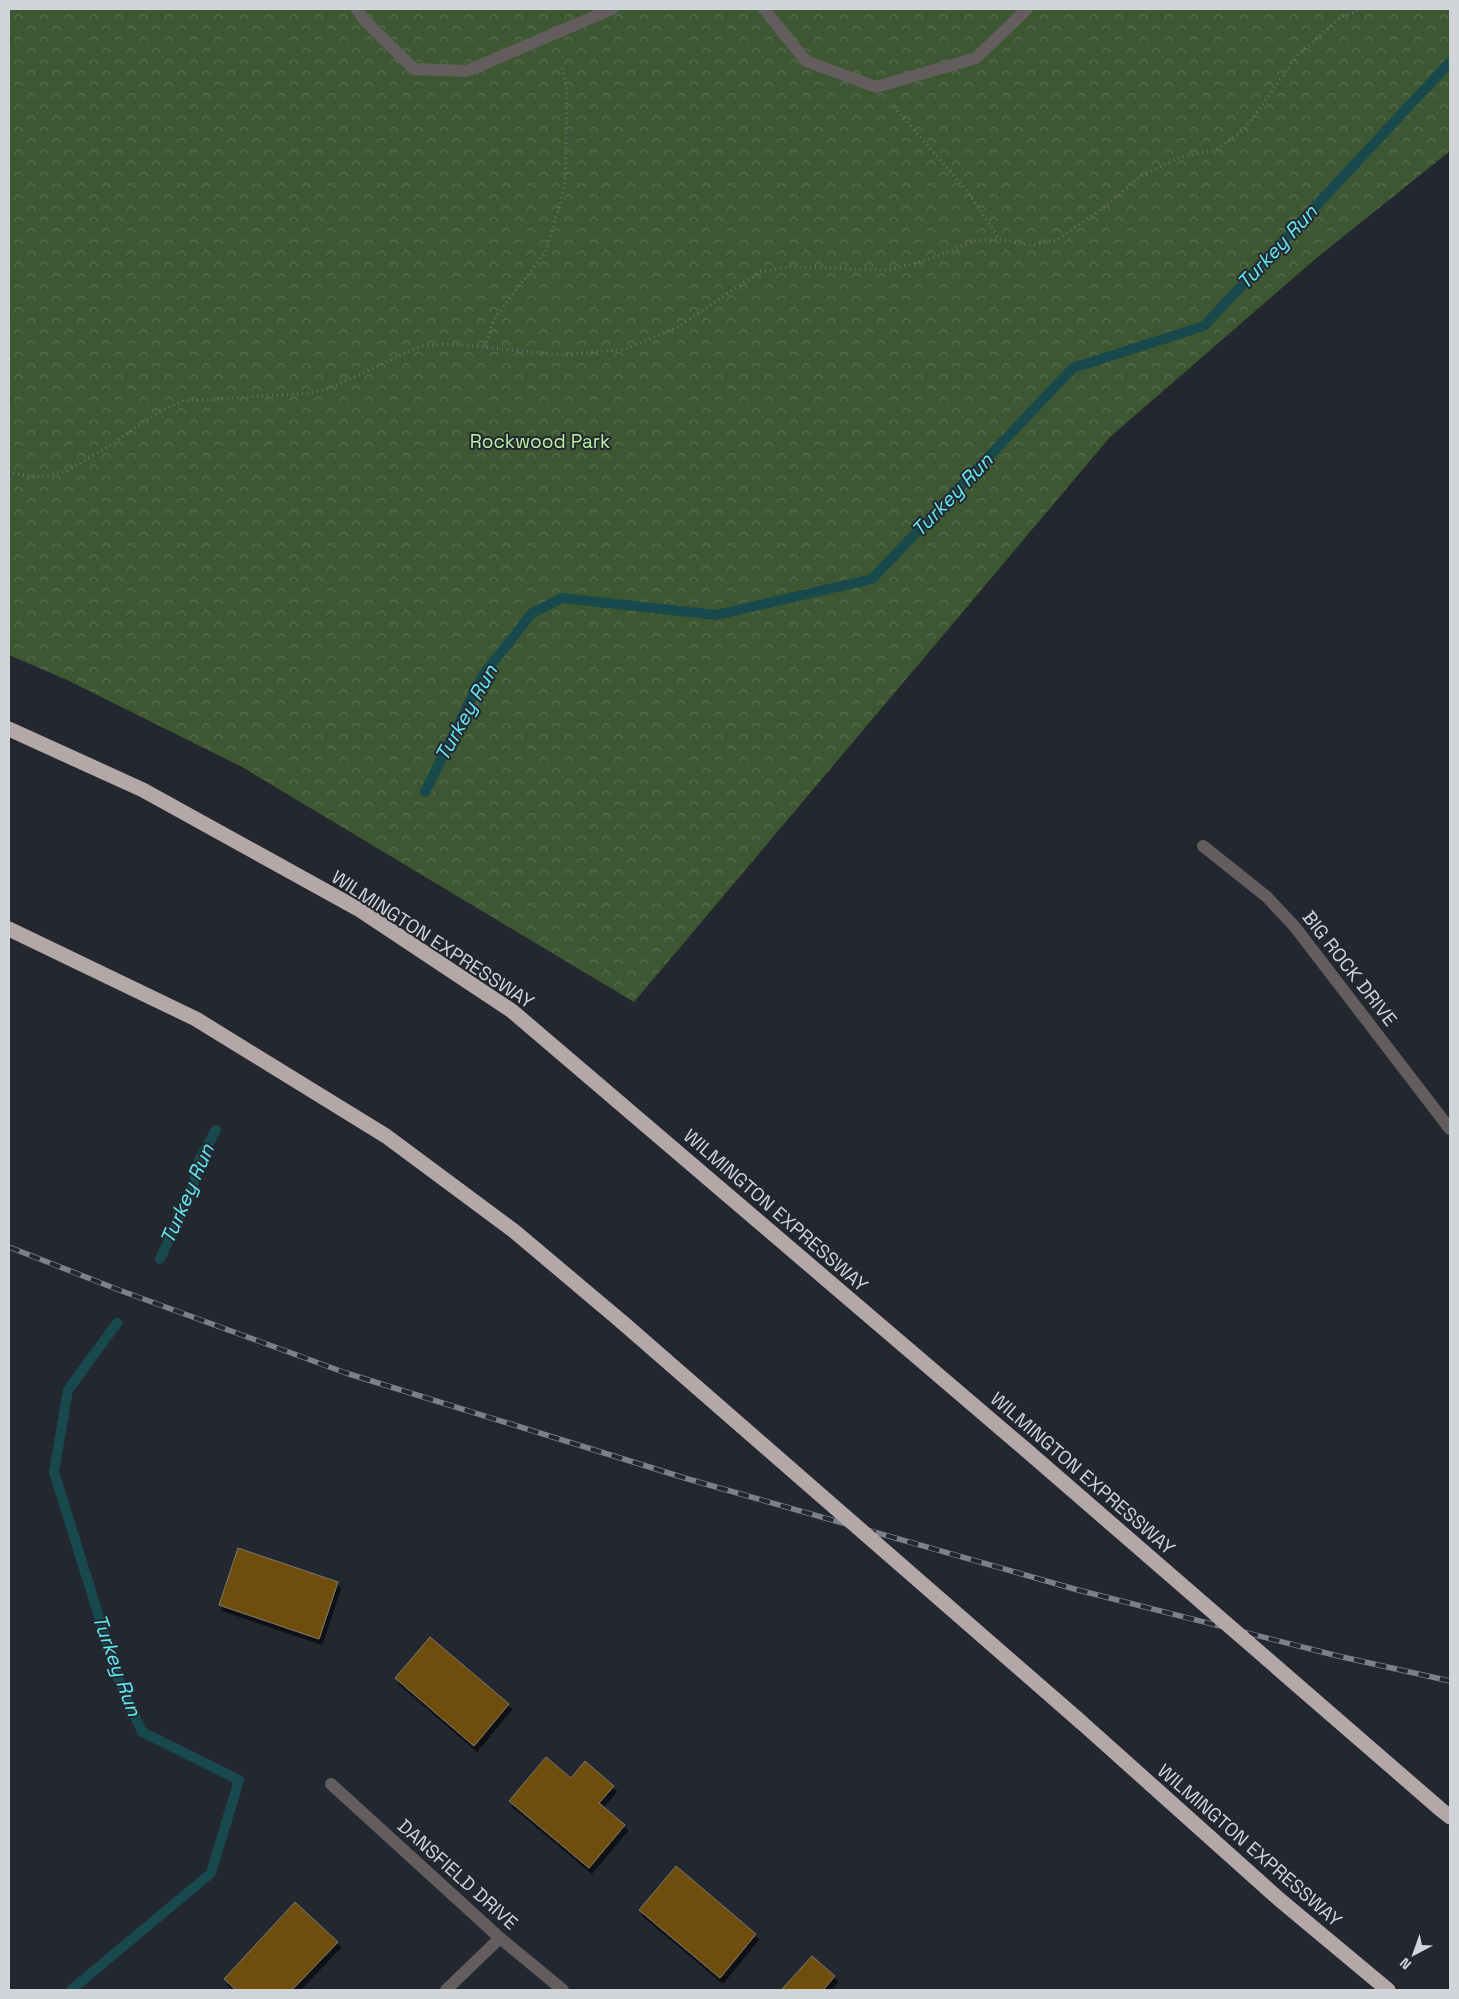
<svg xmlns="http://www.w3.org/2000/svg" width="1459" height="1999" font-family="'Space Grotesk',sans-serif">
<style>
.park{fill:url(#park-crowns)}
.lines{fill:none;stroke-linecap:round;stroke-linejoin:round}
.stream{stroke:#184a4d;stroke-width:10}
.building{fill:#6e4d0c;stroke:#7f796f;filter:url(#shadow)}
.path{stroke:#6a6f75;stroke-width:3;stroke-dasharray:1 4;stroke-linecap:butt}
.service{stroke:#635d5d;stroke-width:12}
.minor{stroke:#635d5d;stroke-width:12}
.motorway{stroke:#b4a7a7;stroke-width:15}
.rail-casing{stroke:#7c8087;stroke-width:5.5}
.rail{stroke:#232830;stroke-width:4;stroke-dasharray:11;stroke-linecap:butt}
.motorway-bridge{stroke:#b4a7a7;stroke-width:15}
.labels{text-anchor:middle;stroke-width:4;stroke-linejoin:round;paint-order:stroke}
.park-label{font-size:19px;fill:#b9f0a2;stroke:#232830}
.street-label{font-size:19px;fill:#d1d5da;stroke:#232830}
.water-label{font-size:20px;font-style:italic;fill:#62e9f3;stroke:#232830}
</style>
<defs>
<pattern id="park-crowns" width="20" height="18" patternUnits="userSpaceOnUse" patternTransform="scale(1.25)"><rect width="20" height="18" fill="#3e5733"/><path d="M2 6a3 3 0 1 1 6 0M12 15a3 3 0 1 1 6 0" fill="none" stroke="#596e50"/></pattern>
<filter id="shadow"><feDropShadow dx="3" dy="5.5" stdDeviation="0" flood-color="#0009"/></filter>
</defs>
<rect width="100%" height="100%" fill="#232830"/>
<polygon class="park" points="9,9 1450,9 1450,151 1314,260 1110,437 634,1002 242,767 67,680 9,655"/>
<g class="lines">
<g class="stream">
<polyline points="425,792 483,675 532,613 562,598 716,615 872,579 1073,368 1204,326 1450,62"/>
<polyline points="160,1259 192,1190 199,1161 216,1130"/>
<polyline points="71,1990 211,1873 239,1780 142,1732 118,1678 54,1472 68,1390 117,1323"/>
</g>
</g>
<g class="building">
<polygon points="238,1548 338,1582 319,1639 219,1605"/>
<polygon points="430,1637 509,1704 474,1746 395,1678"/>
<polygon points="546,1757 571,1778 585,1761 614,1786 599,1803 625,1825 589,1868 509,1801"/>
<polygon points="676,1866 756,1934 720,1978 639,1910"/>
<polygon points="295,1902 338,1942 292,1990 236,1990 224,1979"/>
<polygon points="812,1956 835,1976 824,1989 826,1990 781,1990"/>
</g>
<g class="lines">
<g class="path">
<polyline points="894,107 968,192 999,239"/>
<polyline points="485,347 494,319 546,251 565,186 567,91 562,65"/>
<polyline points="9,470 16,474 40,477 67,471 109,446 157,413 183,401 310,393 334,386 421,346 451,344 564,355 626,349 678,327 760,272 790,267 887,270 930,259 974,241 999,239 1030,245 1057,240 1099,211 1141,176 1180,157 1214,151 1244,130 1298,55 1340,18 1361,9"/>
</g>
<g class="service">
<polyline points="357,9 365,21 414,69 467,71 612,9"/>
<polyline points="764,9 806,61 876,87 976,58 1027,9"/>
</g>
<g class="minor">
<polyline points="1203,846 1267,897 1295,927 1450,1129"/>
<polyline points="331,1784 500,1938 563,1990"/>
<polyline points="446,1990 500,1938"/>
</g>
<g class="motorway">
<polyline points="9,729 143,790 360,910 512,1011 1025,1449"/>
<polyline points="9,929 196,1019 386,1136 514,1231 622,1322"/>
<polyline points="1081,1722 1280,1900 1388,1990"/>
<polyline points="1439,1808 1450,1817"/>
</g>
<g class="rail-casing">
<polyline id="rail" points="9,1247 119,1290 346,1373 688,1479 1078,1590 1338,1656 1450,1681"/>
</g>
<use href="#rail" class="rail"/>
<g class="motorway-bridge">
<polyline points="622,1322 1081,1722"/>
<polyline points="1025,1449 1439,1808"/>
</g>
</g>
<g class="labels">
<g class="park-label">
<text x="540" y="448">Rockwood Park</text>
</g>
<g class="street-label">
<text transform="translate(433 939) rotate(33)" y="7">WILMINGTON EXPRESSWAY</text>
<text transform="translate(1350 968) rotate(52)" y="7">BIG ROCK DRIVE</text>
<text transform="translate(776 1210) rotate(41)" y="7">WILMINGTON EXPRESSWAY</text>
<text transform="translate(1083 1473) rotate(41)" y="7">WILMINGTON EXPRESSWAY</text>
<text transform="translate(1250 1845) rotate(41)" y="7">WILMINGTON EXPRESSWAY</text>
<text transform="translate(458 1874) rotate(42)" y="7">DANSFIELD DRIVE</text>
</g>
<g class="water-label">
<text transform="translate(1277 247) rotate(-47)" y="7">Turkey Run</text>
<text transform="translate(952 495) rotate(-46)" y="7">Turkey Run</text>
<text transform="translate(466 713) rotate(-61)" y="7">Turkey Run</text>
<text transform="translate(187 1194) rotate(-67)" y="7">Turkey Run</text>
<text transform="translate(117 1665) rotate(70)" y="7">Turkey Run</text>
</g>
</g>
<rect width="1459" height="1999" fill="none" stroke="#d1d5da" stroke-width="20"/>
<g transform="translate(1414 1954) rotate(221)" stroke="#232830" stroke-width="4" paint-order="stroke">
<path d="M0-4L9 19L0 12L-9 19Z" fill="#d1d5da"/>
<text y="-8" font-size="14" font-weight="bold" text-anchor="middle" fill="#d1d5da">N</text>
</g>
</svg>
